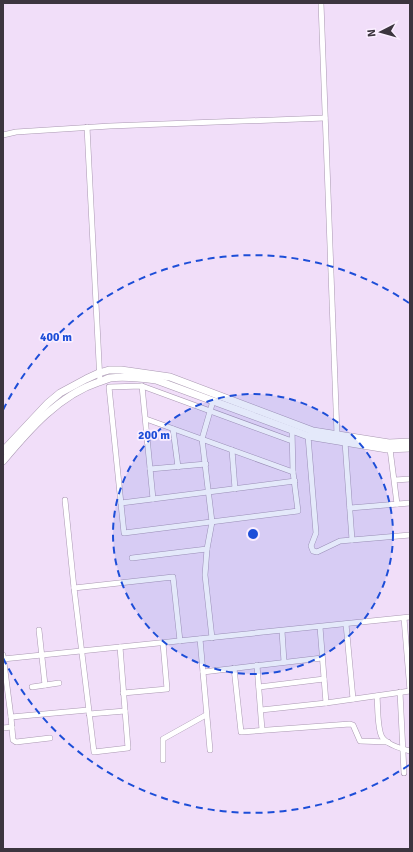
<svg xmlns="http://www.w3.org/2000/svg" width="413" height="852" font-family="Signika,sans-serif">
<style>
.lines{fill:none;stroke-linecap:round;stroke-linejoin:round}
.street-casing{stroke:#aa98b2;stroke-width:6}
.secondary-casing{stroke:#aa98b2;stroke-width:8}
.street{stroke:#fff;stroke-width:5}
.secondary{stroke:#fff;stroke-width:7}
.ring{fill:none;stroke:#1d4ed8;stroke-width:2;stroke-dasharray:7 5}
.centre{fill:#1d4ed8;stroke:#faeeff;stroke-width:2}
.ring-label{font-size:12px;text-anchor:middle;font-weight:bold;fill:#1d4ed8;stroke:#faeeff;stroke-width:3.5;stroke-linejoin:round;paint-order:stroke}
</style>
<rect width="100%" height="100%" fill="#f1def9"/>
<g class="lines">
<g class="street-casing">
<g id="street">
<polyline points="321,3 337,435"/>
<polyline points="87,127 100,382"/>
<polyline points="3,135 16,132 110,126 325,118"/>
<polyline points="142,386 153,499"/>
<polyline points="146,419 293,472"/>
<polyline points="173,429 178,467"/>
<polyline points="292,430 293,472 298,511 124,533 109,387 142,386 292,441"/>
<polyline points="308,436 316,533 311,546 313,551 317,552 340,541 410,535"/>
<polyline points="345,442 352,540"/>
<polyline points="390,449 397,504"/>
<polyline points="232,450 235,489"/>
<polyline points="150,469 206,464"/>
<polyline points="395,480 410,479"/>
<polyline points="65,500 74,588 94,752 128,748 120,647"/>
<polyline points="121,503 295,481"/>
<polyline points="350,508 410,503"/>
<polyline points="132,558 207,549"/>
<polyline points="74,588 173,577 180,641"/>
<polyline points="346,624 353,699"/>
<polyline points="320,627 326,703"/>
<polyline points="39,630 45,685"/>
<polyline points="282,631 284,662"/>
<polyline points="212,638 205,575 207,549 212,522 202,439 213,401"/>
<polyline points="200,639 210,750"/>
<polyline points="3,655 11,717 13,740 16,742 50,738"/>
<polyline points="3,659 410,617"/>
<polyline points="257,665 262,730"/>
<polyline points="234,668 241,732 350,724 353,725 360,741 388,742"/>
<polyline points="203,672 322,658"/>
<polyline points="32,687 59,683"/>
<polyline points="259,687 324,679"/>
<polyline points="400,692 404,773"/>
<polyline points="123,693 167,689 163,643"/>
<path d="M377 696C378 706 377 728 382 737 387 745 402 749 410 751"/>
<polyline points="261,710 326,703 410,691 404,618"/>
<polyline points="89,714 125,711"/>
<polyline points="11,717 88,710"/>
<polyline points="3,728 12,727"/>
<polyline points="163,760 163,739 206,715"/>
</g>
</g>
<g class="secondary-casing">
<g id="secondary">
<polyline points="3,451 48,403 60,393 86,379 99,373 109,370 121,370 170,377 313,431 389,443 410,442"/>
<path d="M3 461C29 430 59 395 99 382 103 381 106 379 110 378 126 376 141 378 156 380L308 436 387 449 410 448"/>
</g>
</g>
<use href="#street" class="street"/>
<use href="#secondary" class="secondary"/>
</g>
<circle cx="253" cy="534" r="140" fill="#1d4ed8" fill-opacity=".12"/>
<g class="ring">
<circle cx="253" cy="534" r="140"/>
<path d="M409 765A279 279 0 0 1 3 658M3 410A279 279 0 0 1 409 303"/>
</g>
<circle cx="253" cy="534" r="6" class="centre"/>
<g class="ring-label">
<text x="56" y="341">400 m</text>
<text x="154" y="439">200 m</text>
</g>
<rect width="413" height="852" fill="none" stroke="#3c353f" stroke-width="8"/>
<g transform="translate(381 32) rotate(264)" stroke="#faeeff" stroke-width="3" paint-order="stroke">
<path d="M0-3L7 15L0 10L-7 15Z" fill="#3c353f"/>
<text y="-6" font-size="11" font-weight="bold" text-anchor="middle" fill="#3c353f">N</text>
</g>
</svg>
